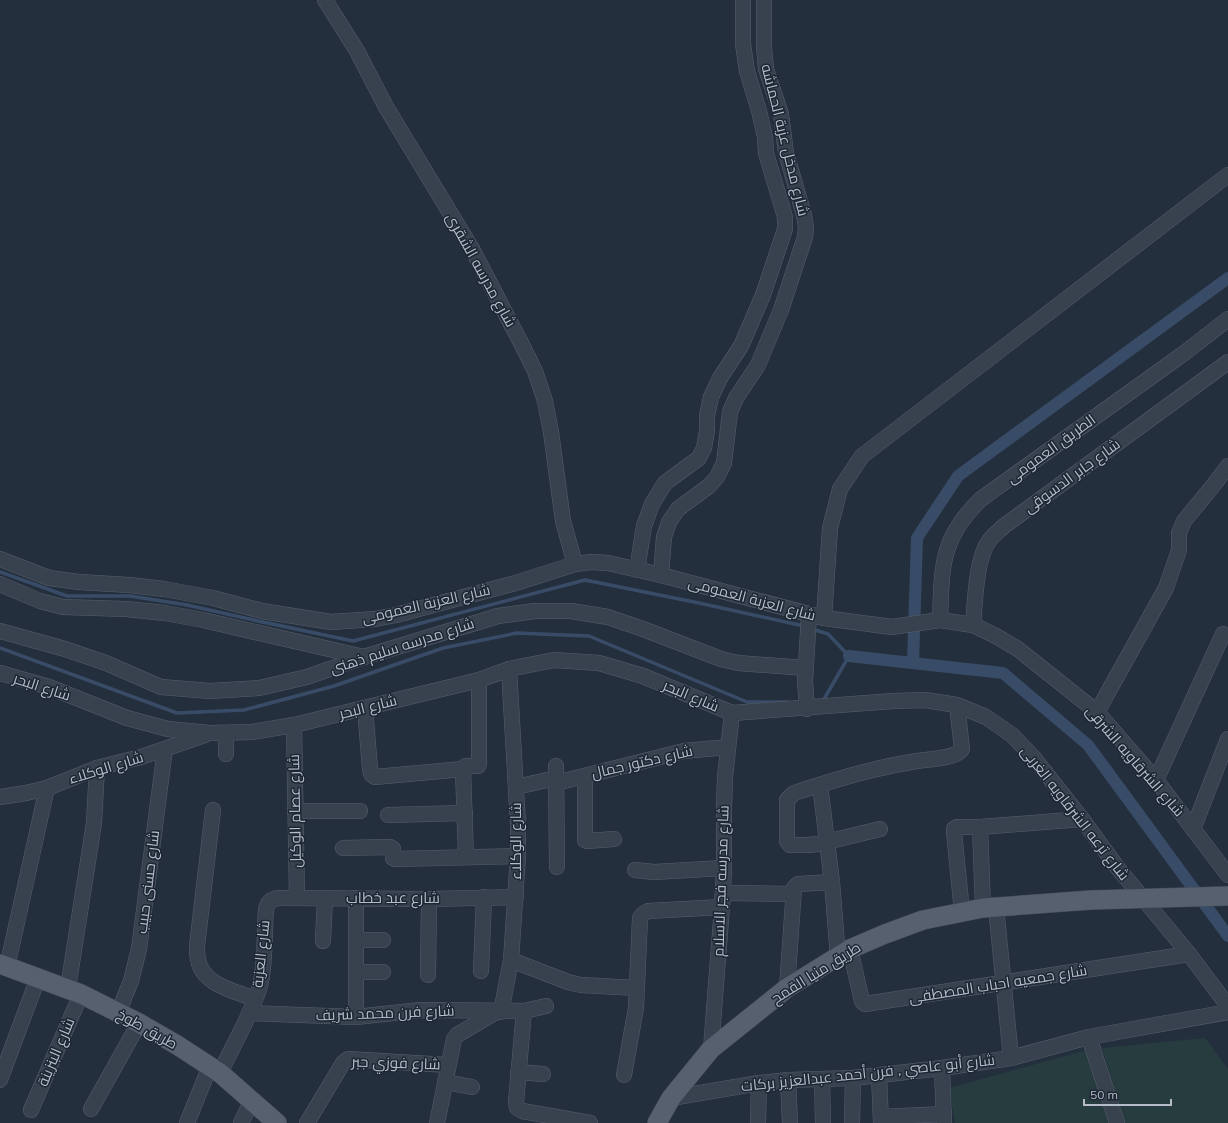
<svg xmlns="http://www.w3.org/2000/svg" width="1228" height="1123" font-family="Mulish,Cairo,sans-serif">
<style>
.green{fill:#263c3f}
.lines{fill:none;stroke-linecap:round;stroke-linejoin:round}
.stream{stroke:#394c67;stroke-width:3.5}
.canal{stroke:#394c67;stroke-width:12}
.minor-casing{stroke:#565f6c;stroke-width:16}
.major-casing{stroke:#414a57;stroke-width:20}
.minor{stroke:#38414e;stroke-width:15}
.major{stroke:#56606e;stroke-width:19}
.labels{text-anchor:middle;stroke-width:3;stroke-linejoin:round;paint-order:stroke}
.street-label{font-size:15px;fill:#b4bcc9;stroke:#1d2633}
</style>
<rect width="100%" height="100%" fill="#242f3e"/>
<g class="green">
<polygon points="1205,1038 1228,1069 1228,1123 1125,1123 1102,1048"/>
<polygon points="1087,1050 1108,1123 955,1123 949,1088"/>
</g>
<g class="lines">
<g class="stream">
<polyline points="0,572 67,596 130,596 187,605 258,621 353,641 585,580 699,603 804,626"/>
<polyline points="812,629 828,634 849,656 823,701"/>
<polyline points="0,648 177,713 244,710 334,686 443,648 517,633 589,636 747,702 787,702"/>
</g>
<g class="canal">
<polyline points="849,656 1003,673 1088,745 1228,936"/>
<polyline points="913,663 917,538 958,476 1228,278"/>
</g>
<g class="minor-casing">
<g id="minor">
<polyline points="325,0 357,51 386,107 472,249 521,343 535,371 545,401 551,432 563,521 575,564"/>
<polyline points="0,559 49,578 79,582 129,585 164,589 213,598 262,611 331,622 375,619 396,615 512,584 575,564 591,562 608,563 661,575 824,618 892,627 940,620 973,625 996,636 1018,649 1097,712 1156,780 1228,875"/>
<polyline points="637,570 644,526 652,504 665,483 699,458 704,448 707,431 707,416 711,397 720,378 741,346 763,295 785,229 785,217 766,153 765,137 759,111 747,71 743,44 743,0"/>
<polyline points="661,575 664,537 669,522 678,509 709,486 717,477 724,463 730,412 736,398 758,365 781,310 805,237 806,227 804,215 786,153 781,114 766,69 764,47 764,0"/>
<polyline points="0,584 40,601 63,607 126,609 165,613 203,620 364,657"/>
<polyline points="824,618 830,528 840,489 862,456 1228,175"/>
<path d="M940 620C942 567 940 538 981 499L1183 354 1228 319"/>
<path d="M973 625C975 603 976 558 989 541 993 535 999 531 1004 526L1228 362"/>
<polyline points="0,631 65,649 106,663 161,687 210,691 259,688 307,677 364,657 498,616 535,611 571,611 608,617 643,629 721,659 738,663 806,668"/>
<polyline points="0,673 49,687 127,718 168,729 210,733 252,732 294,725 479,680 509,669 554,660 599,663 643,676 732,713 893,701 925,700 957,705 986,717 1012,735 1034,758 1082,819 1117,867 1189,954 1228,1006"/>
<polyline points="365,708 370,769 371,774 375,777 463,769"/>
<polyline points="807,709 805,681 809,615"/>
<polyline points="1097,712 1166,588 1179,550 1179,533 1184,521 1212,487 1228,466"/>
<polyline points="294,725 297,898"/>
<polyline points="226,754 226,733"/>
<polyline points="556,766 557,867"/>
<polyline points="585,776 585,840 587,841 614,839"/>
<polyline points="1156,780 1223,634"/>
<polyline points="556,783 684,751 728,747"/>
<polyline points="820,785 832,882 838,957"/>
<polyline points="516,787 556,778"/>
<polyline points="0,797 26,793 47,788 97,768 141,757 205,735"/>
<path d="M213 810 197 946C197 950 197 955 198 959 202 985 235 991 255 999"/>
<polyline points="295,811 360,811"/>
<polyline points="388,815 465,813"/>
<polyline points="980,827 1082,819"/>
<path d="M880 829 818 844 808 845H790L787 841V800L794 793C837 779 880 766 924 760 934 759 956 758 962 749L957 705"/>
<polyline points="1193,829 1228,739"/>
<polyline points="343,848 390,847 393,849 393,858 395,859 518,856"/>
<polyline points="466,857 463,770 466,766 478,766 479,764 479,680"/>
<polyline points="635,870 654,872 724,868"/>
<polyline points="723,893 792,894"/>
<polyline points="996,907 1011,1058"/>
<polyline points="962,912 954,832 954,829 957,827 980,827 983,908"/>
<polyline points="356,940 383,940"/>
<polyline points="323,941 325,898"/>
<polyline points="850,949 862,1001 865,1004 1189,954"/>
<polyline points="511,960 568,982 581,985 637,988"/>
<polyline points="7,967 47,788"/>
<polyline points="481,971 484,897"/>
<polyline points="356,972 383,972"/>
<polyline points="428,975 429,899"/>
<polyline points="68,988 94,823 97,768"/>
<polyline points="787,988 794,888 798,884 832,882"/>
<polyline points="524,1011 516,1102 517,1108 522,1111 590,1123"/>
<polyline points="501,1012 511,960 518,856 518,824 509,669"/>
<polyline points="118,1013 131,981 139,949 165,749"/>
<polyline points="249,1013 356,1017 420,1010 524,1011 546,1006"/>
<polyline points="356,1017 356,898"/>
<polyline points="1089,1037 1117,1123"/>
<polyline points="711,1049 722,907 724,868 724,808 725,777 732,713"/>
<polyline points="942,1068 944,1123"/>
<polyline points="518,1072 543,1074"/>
<path d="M220 1073C233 1045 251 1016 260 986 266 962 264 934 266 909 268 901 273 898 281 898L429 899 516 897"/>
<polyline points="624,1075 636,1008 640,918 643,914 648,911 722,907"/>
<polyline points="879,1075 881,1123"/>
<polyline points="822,1079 823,1123"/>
<polyline points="0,1080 38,978"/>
<polyline points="788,1080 790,1123"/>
<polyline points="445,1082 472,1087"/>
<polyline points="671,1098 759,1083 788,1080 853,1078 942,1068 1011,1058 1089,1037 1228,1012"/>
<polyline points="91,1109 139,1023"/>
<polyline points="31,1110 81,994"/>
<polyline points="881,1117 944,1114"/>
<polyline points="187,1123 210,1066"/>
<polyline points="241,1123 252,1100"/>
<polyline points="307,1123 343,1063 348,1059 448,1065"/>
<polyline points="437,1123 454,1039 457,1035 496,1012"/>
<polyline points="758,1123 759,1083"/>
<polyline points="852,1123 853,1078"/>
</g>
</g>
<g class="major-casing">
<g id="major">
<polyline points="0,964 81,994 139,1023 177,1045 220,1073 277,1123"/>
<polyline points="657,1123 671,1098 711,1049 787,988 850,949 885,934 923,920 983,908 1091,900 1228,896"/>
</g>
</g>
<use href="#minor" class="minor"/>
<use href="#major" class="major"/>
</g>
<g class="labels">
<g class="street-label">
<text transform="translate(785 140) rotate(76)" y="5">شارع مدخل عزبة الحماشه</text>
<text transform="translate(481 270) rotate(61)" y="5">شارع مدرسه الشقرى</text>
<text transform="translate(1051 449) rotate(-36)" y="5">الطريق العمومى</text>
<text transform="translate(1072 476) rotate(-36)" y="5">شارع جابر الدسوقى</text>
<text transform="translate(752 599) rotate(15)" y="5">شارع العزبة العمومى</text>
<text transform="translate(426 604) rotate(-13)" y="5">شارع العزبة العمومى</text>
<text transform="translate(402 646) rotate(-18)" y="5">شارع مدرسه سليم ذهنى</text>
<text transform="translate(42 687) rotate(18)" y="5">شارع البحر</text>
<text transform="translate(691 696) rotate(23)" y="5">شارع البحر</text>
<text transform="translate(368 707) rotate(-14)" y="5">شارع البحر</text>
<text transform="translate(1135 761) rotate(49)" y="5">شارع الشرقاويه الشرقى</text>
<text transform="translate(642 762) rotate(-13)" y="5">شارع دكتور جمال</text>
<text transform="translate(106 768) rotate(-17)" y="5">شارع الوكلاء</text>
<text transform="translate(295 811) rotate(-91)" y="5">شارع عصام الوكيل</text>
<text transform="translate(1075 813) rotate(52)" y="5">شارع ترعه الشرقاويه الغربى</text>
<text transform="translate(516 841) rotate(-90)" y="5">شارع الوكلاء</text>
<text transform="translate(721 881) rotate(-88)" y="5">شارع مدرسه فجر الاسلام</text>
<text transform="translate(148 882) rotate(-83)" y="5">شارع حسنى حبيب</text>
<text x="393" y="903">شارع عبد خطاب</text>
<text transform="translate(261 954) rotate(-84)" y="5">شارع العزبة</text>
<text transform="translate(816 973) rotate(-32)" y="5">طريق منيا القمح</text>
<text transform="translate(998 984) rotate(-9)" y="5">شارع جمعيه احباب المصطفى</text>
<text transform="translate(385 1013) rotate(-2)" y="5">شارع فرن محمد شريف</text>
<text transform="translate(147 1029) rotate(29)" y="5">طريق طوخ</text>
<text transform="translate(56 1052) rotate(-67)" y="5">شارع البنزينة</text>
<text transform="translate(396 1063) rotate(2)" y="5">شارع فوزي جبر</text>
<text transform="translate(868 1073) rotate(-6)" y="5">شارع أبو عاصي , فرن أحمد عبدالعزيز بركات</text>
</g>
</g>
<path d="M1084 1099v6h87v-6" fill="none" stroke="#b4bcc9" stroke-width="2"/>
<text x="1090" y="1099" font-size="12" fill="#b4bcc9" stroke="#1d2633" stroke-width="3" paint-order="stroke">50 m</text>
</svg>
